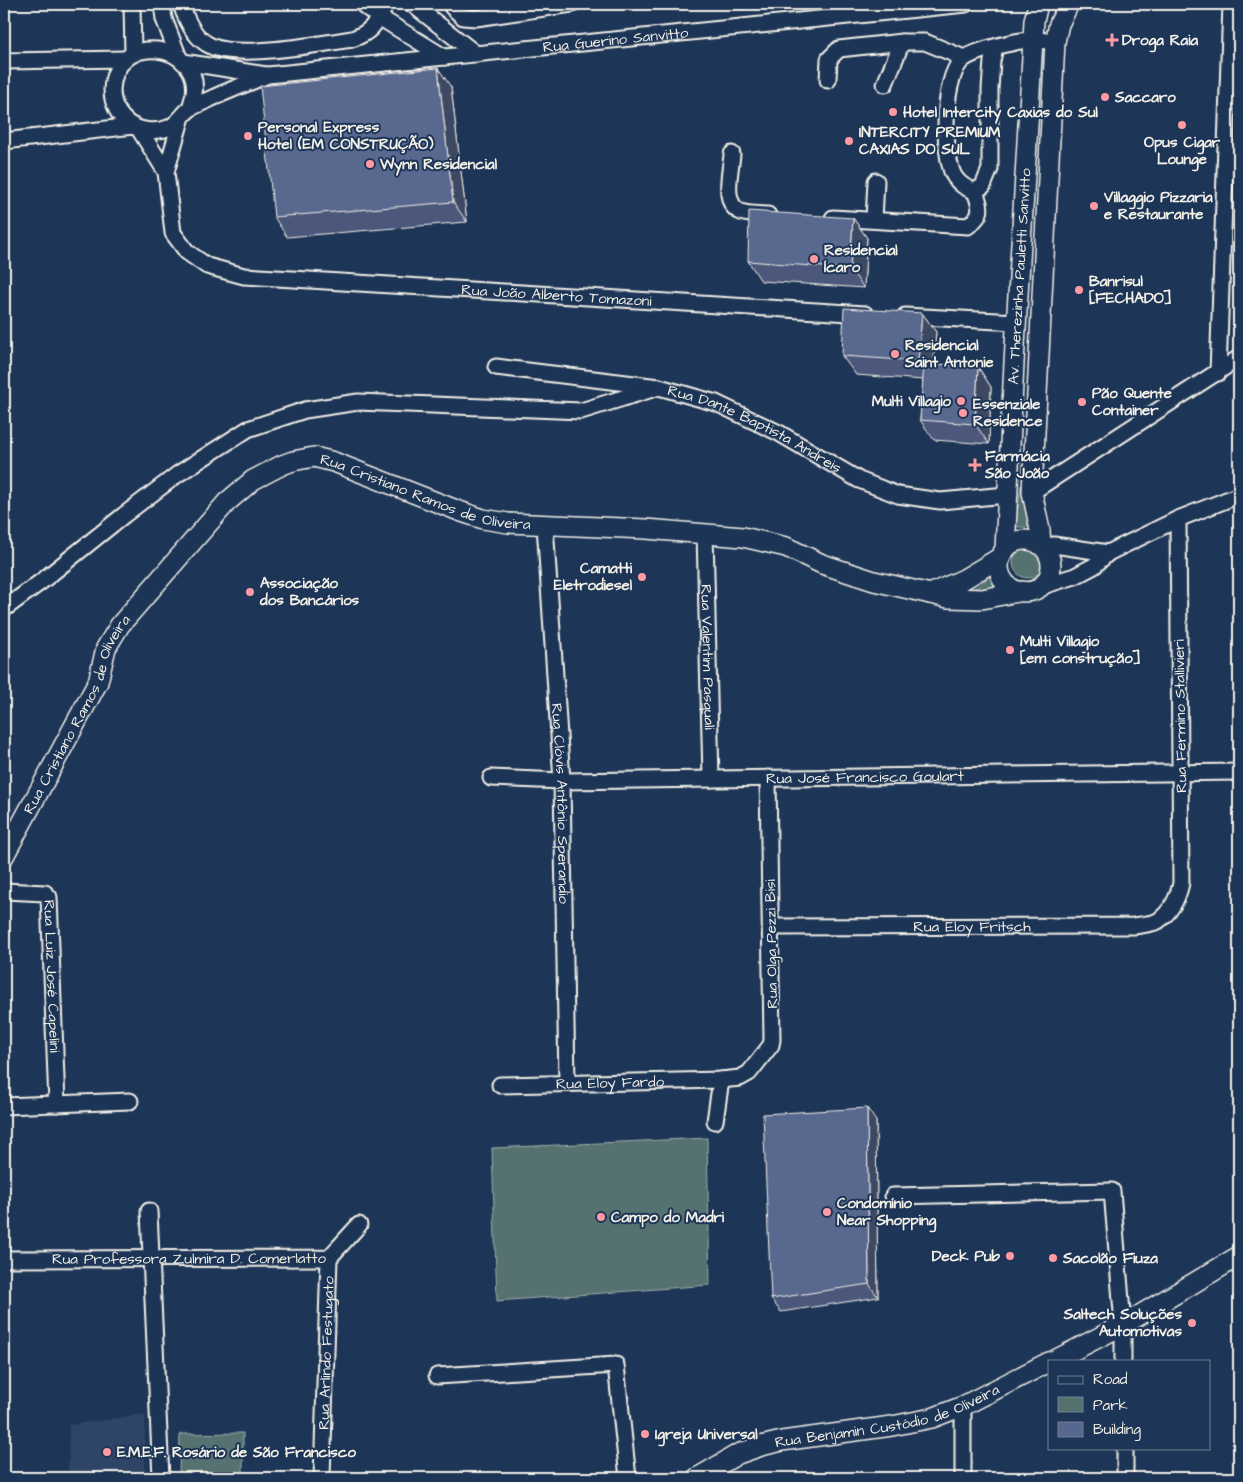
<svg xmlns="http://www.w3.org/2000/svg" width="1243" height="1482" font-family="'Architects Daughter',sans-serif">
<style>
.built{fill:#2f4468}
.green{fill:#54716f;stroke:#a4b1ac}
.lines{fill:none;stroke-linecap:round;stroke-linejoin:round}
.minor-casing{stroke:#f4f1e8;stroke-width:19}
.major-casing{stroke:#f4f1e8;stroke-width:22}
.minor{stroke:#1d3557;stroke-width:15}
.major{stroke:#1d3557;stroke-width:19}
.wall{fill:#4c597b;stroke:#f4f1e8}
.shaded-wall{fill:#3e4864;stroke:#f4f1e8}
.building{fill:#58678f;stroke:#f4f1e8}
.poi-dot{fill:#ff9aa2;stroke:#1d3557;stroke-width:2}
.labels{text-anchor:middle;stroke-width:4;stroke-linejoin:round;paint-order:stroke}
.street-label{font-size:15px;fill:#f4f1e8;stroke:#1d3557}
.poi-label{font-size:15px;font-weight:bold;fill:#f4f1e8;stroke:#1d3557;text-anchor:start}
</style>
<rect width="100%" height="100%" fill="#1d3557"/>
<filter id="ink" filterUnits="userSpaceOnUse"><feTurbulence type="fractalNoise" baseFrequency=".02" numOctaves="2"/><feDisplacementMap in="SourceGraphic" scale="10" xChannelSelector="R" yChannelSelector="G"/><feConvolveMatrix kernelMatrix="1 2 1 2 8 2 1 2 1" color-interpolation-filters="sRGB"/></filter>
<g filter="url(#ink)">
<polygon class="built" points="145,1414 145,1478 68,1478 69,1425"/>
<g class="green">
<polygon points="1021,485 1032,527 1015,527"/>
<circle cx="1028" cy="563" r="15"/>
<polygon points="991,575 1001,590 959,594 978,586"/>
<polygon points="707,1138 710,1285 497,1301 492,1148"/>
<polygon points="243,1433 243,1478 179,1478 180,1434"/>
</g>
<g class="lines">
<g class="minor-casing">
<g id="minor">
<polyline points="132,4 133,54"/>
<polyline points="162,4 164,19 179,58"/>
<path d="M181 4C186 20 195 39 211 46 238 59 321 44 352 39 373 32 376 22 386 4"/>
<polyline points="362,4 379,17 444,57"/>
<polyline points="412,4 476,54"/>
<polyline points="452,7 463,17 476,18 572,4"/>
<path d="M995 47 992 61 990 89V169L983 186 975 191C967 189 959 184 954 176 942 154 942 72 965 58 977 50 1018 40 1032 40 1040 40 1048 41 1055 42"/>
<polyline points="4,61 126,59"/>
<polyline points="183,62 266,75"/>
<polyline points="828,80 829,59 839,49 902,42 925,42 964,58"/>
<polyline points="885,84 902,42"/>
<path id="s1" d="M190 109C191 104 193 99 194 94 202 43 115 29 112 90 112 103 118 115 128 123 139 131 155 133 168 128 179 124 182 114 191 108 196 105 202 103 208 100 227 91 248 83 268 75L966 4"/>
<path id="s2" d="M181 120 166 172 173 233 187 252 207 266 244 276 865 314"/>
<polyline points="139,129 166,172"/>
<polyline points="4,141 133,126"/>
<path d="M732 154C731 171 721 204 741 212 748 215 760 214 768 215"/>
<path d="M833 218 968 226C984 214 981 208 975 191"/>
<polyline points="874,220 876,181"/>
<polyline points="905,316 1016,322"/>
<path id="s3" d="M496 367 659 387 716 403 779 433 859 480 898 495 940 501 1007 495"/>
<polyline points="1218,373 1231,4"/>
<polyline points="1032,492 1239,358"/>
<path id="s4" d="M545 525 562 781 567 1083"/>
<path id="s5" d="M705 533 711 779"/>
<polyline points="1043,546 1054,545 1108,553"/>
<polyline points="1039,587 1075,576 1094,566 1108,553 1178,519 1239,495"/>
<polyline points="4,609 42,581 124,515 178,474 248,429 305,410 358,402 581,411 659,387"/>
<path id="s6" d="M491 778 562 781 1239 772"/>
<path id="s7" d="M4 891 45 893 49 897 57 1104"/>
<path id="s8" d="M771 927 1134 926C1141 925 1152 924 1158 921 1172 911 1178 898 1181 883L1178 519"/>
<path id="s9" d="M500 1085 721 1080 740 1078 749 1073 771 1045 772 1040 768 778"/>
<polyline points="4,1106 130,1101"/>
<polyline points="715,1121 721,1080"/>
<polyline points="893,1196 1112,1191 1123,1325 1123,1361"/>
<polyline points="149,1211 161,1478"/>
<path id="s10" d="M4 1259 329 1258 359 1225"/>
<polyline points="437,1376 616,1365 628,1478"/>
<polyline points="963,1406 963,1478"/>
<polyline points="1125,1448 1125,1478"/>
<path id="s11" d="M322 1478 329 1258"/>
</g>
</g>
<g class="major-casing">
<g id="major">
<circle cx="1025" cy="566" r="26"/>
<polyline points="1041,545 1040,530 1032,492 1055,42 1059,24 1067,8"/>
<path id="s12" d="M1005 550 1014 363 1033 40 1034 21 1038 4"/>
<polyline points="930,594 964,579 1001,557"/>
<path id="s13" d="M4 856 98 682 106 648 120 625 227 502 253 480 282 465 293 461 314 457 334 462 459 511 483 519 508 523 646 529 743 537 786 547 822 564 874 581 948 598 982 599 1023 591"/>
<polyline points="1053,1361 1123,1325 1239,1256"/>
<path id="s14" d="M697 1478 738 1454 761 1446 782 1441 892 1426 932 1418 963 1406 1049 1362"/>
</g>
</g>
<use href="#minor" class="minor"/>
<use href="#major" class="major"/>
</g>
<g class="wall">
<polygon points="451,87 467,222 287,237 274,217"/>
<polygon points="853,218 867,238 864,288 761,281 748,261"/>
<polygon points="922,313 936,332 933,364 978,367 991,387 989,444 934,440 920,420 923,380 856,375 842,356"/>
<polygon points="876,1121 878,1297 781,1312 771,1299"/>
</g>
<g class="shaded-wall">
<polygon points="438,68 451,87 467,222 453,202"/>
<polygon points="853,218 867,238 864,288 850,269"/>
<polygon points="922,313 936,332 932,380 918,361"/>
<polygon points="978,367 991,387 989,444 975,424"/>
<polygon points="867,1108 876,1121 878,1297 869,1284"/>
</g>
<g class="building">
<polygon points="438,68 453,202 274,217 260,86"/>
<polygon points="749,211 853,218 850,269 748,261"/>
<polygon points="844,308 922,313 918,361 842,356"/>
<polygon points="924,363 978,367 975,424 920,420"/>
<polygon points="867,1108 869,1284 771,1299 763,1114"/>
</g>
</g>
<g class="poi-dot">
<path d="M1109.5 32.5h5v5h5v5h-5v5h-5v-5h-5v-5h5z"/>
<circle cx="1105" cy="97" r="5"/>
<circle cx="893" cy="112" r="5"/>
<circle cx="1182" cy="125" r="5"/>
<circle cx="248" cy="136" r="5"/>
<circle cx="849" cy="141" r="5"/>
<circle cx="370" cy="164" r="5"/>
<circle cx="1094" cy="206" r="5"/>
<circle cx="814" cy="259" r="5"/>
<circle cx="1079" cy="290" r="5"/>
<circle cx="895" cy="354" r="5"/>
<circle cx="961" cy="401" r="5"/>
<circle cx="1082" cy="402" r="5"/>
<circle cx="963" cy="413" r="5"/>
<path d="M972.5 457.5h5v5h5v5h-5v5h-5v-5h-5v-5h5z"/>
<circle cx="642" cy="577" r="5"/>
<circle cx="250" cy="592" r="5"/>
<circle cx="1010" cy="650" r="5"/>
<circle cx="827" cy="1212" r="5"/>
<circle cx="601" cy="1217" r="5"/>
<circle cx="1010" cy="1256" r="5"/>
<circle cx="1053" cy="1258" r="5"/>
<circle cx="1192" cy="1323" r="5"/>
<circle cx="645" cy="1434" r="5"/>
<circle cx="107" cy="1452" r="5"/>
</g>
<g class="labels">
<g class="street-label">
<text dy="5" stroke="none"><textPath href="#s1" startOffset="692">Rua Guerino Sanvitto</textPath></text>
<text dy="5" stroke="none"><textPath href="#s12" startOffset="274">Av. Therezinha Pauletti Sanvitto</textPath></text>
<text dy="5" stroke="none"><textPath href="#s2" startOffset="515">Rua João Alberto Tomazoni</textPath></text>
<text dy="5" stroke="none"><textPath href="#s3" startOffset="269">Rua Dante Baptista Andreis</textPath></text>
<text dy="5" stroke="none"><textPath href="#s13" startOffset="640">Rua Cristiano Ramos de Oliveira</textPath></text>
<text dy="5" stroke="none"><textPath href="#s5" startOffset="124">Rua Valentim Pasquali</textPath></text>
<text dy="5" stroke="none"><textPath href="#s13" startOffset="160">Rua Cristiano Ramos de Oliveira</textPath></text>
<text transform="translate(1180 716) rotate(-91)" y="5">Rua Fermino Stallivieri</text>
<text dy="5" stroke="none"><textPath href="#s6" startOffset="374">Rua José Francisco Goulart</textPath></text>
<text dy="5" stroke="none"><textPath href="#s4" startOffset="279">Rua Clóvis Antônio Sperandio</textPath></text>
<text dy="5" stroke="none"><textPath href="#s8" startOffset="201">Rua Eloy Fritsch</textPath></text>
<text transform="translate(771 944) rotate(-91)" y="5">Rua Olga Pezzi Bisi</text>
<text dy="5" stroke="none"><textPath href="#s7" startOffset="126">Rua Luiz José Capelini</textPath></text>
<text dy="5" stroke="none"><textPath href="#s9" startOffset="110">Rua Eloy Fardo</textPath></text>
<text dy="5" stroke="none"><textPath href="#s10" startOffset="185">Rua Professora Zulmira D. Comerlatto</textPath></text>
<text dy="5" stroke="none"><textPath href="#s11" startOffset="125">Rua Arlindo Festugato</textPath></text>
<text dy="5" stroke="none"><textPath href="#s14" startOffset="202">Rua Benjamin Custódio de Oliveira</textPath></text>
</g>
<g class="poi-label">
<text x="1122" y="45">Droga Raia</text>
<text x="1115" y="102">Saccaro</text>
<text x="903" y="117">Hotel Intercity Caxias do Sul</text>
<text x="258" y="132">Personal Express<tspan x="258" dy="17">Hotel (EM CONSTRUÇÃO)</tspan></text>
<text x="859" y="137">INTERCITY PREMIUM<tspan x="859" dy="17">CAXIAS DO SUL</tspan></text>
<text x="1182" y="147" text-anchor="middle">Opus Cigar<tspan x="1182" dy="17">Lounge</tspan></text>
<text x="380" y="169">Wynn Residencial</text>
<text x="1104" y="202">Villaggio Pizzaria<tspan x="1104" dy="17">e Restaurante</tspan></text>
<text x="824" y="255">Residencial<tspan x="824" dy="17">Ícaro</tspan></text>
<text x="1089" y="286">Banrisul<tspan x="1089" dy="17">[FECHADO]</tspan></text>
<text x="905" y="350">Residencial<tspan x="905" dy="17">Saint Antonie</tspan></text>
<text x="1092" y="398">Pão Quente<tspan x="1092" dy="17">Container</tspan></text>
<text x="951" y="406" text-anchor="end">Multi Villagio</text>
<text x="973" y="409">Essenziale<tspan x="973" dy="17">Residence</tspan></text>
<text x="985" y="461">Farmácia<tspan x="985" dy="17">São João</tspan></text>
<text x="632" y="573" text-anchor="end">Camatti<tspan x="632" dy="17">Eletrodiesel</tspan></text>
<text x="260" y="588">Associação<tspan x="260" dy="17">dos Bancários</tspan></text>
<text x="1020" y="646">Multi Villagio<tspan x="1020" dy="17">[em construção]</tspan></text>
<text x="837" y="1208">Condomínio<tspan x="837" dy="17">Near Shopping</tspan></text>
<text x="611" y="1222">Campo do Madri</text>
<text x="1000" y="1261" text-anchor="end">Deck Pub</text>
<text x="1063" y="1263">Sacolão Fiuza</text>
<text x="1182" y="1319" text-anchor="end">Saltech Soluções<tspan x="1182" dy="17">Automotivas</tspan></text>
<text x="655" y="1439">Igreja Universal</text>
<text x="117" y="1457">E.M.E.F. Rosário de São Francisco</text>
</g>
</g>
<rect width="1243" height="1482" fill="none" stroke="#1d3557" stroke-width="20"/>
<rect x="10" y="10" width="1223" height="1462" fill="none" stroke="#f4f1e8" stroke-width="2" filter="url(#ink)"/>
<rect x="1048" y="1360" width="162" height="90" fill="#1d3557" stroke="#738091"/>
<rect x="1058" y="1376" width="25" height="8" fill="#1d3557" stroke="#738091"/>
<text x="1093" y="1384" font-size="15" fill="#f4f1e8">Road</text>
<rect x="1058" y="1397" width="25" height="15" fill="#54716f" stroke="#738091"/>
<text x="1093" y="1410" font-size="15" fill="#f4f1e8">Park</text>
<rect x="1058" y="1422" width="25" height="15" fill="#58678f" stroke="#738091"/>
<text x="1093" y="1434" font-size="15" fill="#f4f1e8">Building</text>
</svg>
